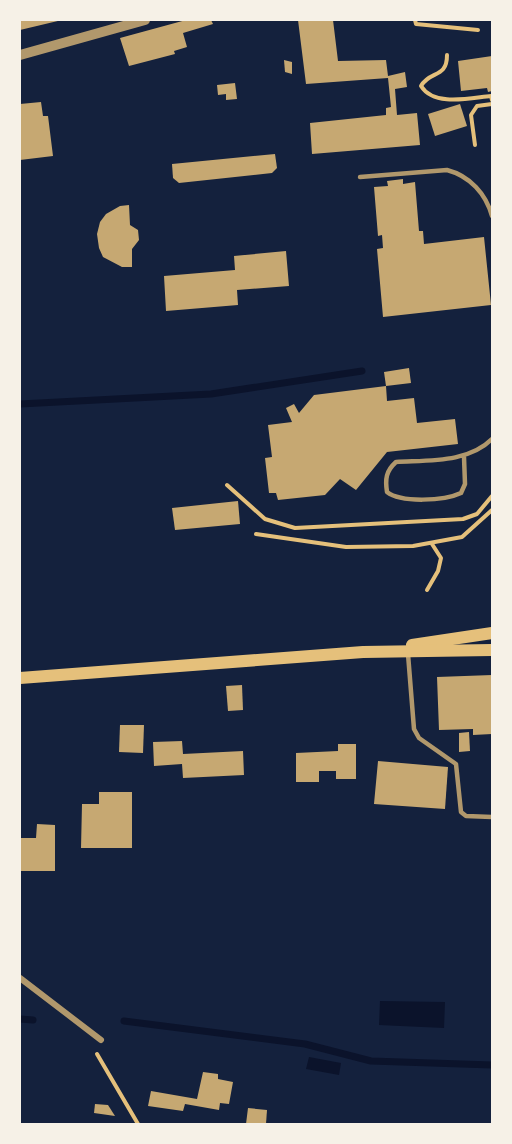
<svg xmlns="http://www.w3.org/2000/svg" width="512" height="1144" font-family="'DejaVu Sans',sans-serif">
<style>
.water{fill:#0b132b}
.lines{fill:none;stroke-linecap:round;stroke-linejoin:round}
.stream{stroke:#0b132b;stroke-width:7}
.building{fill:#c6a872}
.path{stroke:#e5c07b;stroke-width:4}
.service{stroke:#b1986c;stroke-width:4.5}
.minor{stroke:#b1986c;stroke-width:6}
.tertiary{stroke:#b1986c;stroke-width:10}
.secondary{stroke:#e5c07b;stroke-width:12}
</style>
<rect width="100%" height="100%" fill="#14213d"/>
<g class="water">
<polygon points="380,1001 445,1002 444,1028 379,1025"/>
<polygon points="309,1057 341,1063 339,1075 306,1069"/>
</g>
<g class="lines">
<g class="stream">
<polyline points="20,404 211,394 362,371"/>
<polyline points="20,1019 33,1020"/>
<polyline points="124,1021 305,1044 371,1061 492,1065"/>
</g>
</g>
<g class="building">
<polygon points="20,20 62,20 20,30"/>
<polygon points="186,20 211,20 213,24 183,33 187,47 174,51 175,54 129,66 120,38"/>
<polygon points="298,20 333,20 338,61 386,60 388,76 405,72 407,87 395,89 397,115 417,113 420,145 312,154 310,123 386,115 386,108 391,107 388,78 306,84"/>
<polygon points="492,56 492,91 488,92 487,88 461,91 458,61"/>
<polygon points="284,60 292,62 292,74 285,72"/>
<polygon points="235,83 237,99 226,100 226,94 218,95 217,85"/>
<polygon points="41,102 43,116 48,116 53,156 20,160 20,104"/>
<polygon points="460,104 467,126 435,136 428,114"/>
<polygon points="275,154 277,168 272,173 179,183 173,178 172,164"/>
<polygon points="403,179 403,184 415,182 419,231 423,231 424,244 484,237 491,305 383,317 377,249 383,248 382,235 378,236 374,187 388,186 387,181"/>
<polygon points="129,205 130,225 138,230 139,240 132,249 132,267 122,267 103,257 99,248 97,234 100,222 106,214 120,206"/>
<polygon points="286,251 289,286 237,290 238,305 166,311 164,276 235,270 234,256"/>
<polygon points="409,368 411,383 386,386 384,372"/>
<polygon points="386,386 387,401 414,398 417,423 455,419 458,444 387,452 356,490 340,479 325,495 278,500 276,493 269,493 265,458 272,457 268,425 292,422 286,408 294,404 299,413 314,395"/>
<polygon points="238,501 240,524 175,530 172,508"/>
<polygon points="492,675 492,734 473,735 473,729 439,730 437,677"/>
<polygon points="242,685 243,710 228,711 226,686"/>
<polygon points="120,725 144,725 143,753 119,752"/>
<polygon points="469,732 470,751 459,752 459,733"/>
<polygon points="182,741 183,754 243,751 244,775 183,778 182,764 154,766 153,742"/>
<polygon points="338,744 356,744 356,779 336,779 336,771 319,771 319,782 296,782 296,753 338,751"/>
<polygon points="378,761 448,767 445,809 374,804"/>
<polygon points="99,792 132,792 132,848 81,848 82,804 99,804"/>
<polygon points="37,824 55,825 55,871 20,871 20,838 36,838"/>
<polygon points="203,1072 218,1074 218,1079 233,1082 229,1104 220,1103 219,1110 185,1104 183,1111 148,1106 151,1091 197,1099"/>
<polygon points="95,1104 108,1105 115,1116 94,1113"/>
<polygon points="248,1108 267,1110 266,1124 246,1124"/>
</g>
<g class="lines">
<g class="path">
<polyline points="415,20 416,24 478,30"/>
<path d="M447 55C447 79 430 70 421 86 434 107 470 98 491 96L492 100"/>
<polyline points="475,145 471,115 477,106 492,104"/>
<polyline points="227,485 265,519 295,528 463,519 477,514 492,496"/>
<polyline points="256,534 346,547 413,546 462,537 492,510"/>
<polyline points="427,590 438,571 441,558 432,544"/>
<polyline points="97,1054 138,1124"/>
</g>
<g class="service">
<path d="M360 177 447 170C470 176 486 194 492 216"/>
<path d="M464 457 465 484 461 493C444 501 401 503 387 492 385 479 386 471 396 462 429 460 468 463 492 439"/>
<polyline points="408,654 414,729 419,738 456,764 461,812 466,816 492,817"/>
</g>
<polyline class="minor" points="20,978 101,1040"/>
<polyline class="tertiary" points="20,55 145,20"/>
<g class="secondary">
<polyline points="412,645 492,633"/>
<polyline points="20,678 363,652 492,650"/>
</g>
</g>
<rect width="512" height="1144" fill="none" stroke="#f6f1e7" stroke-width="42"/>
</svg>
